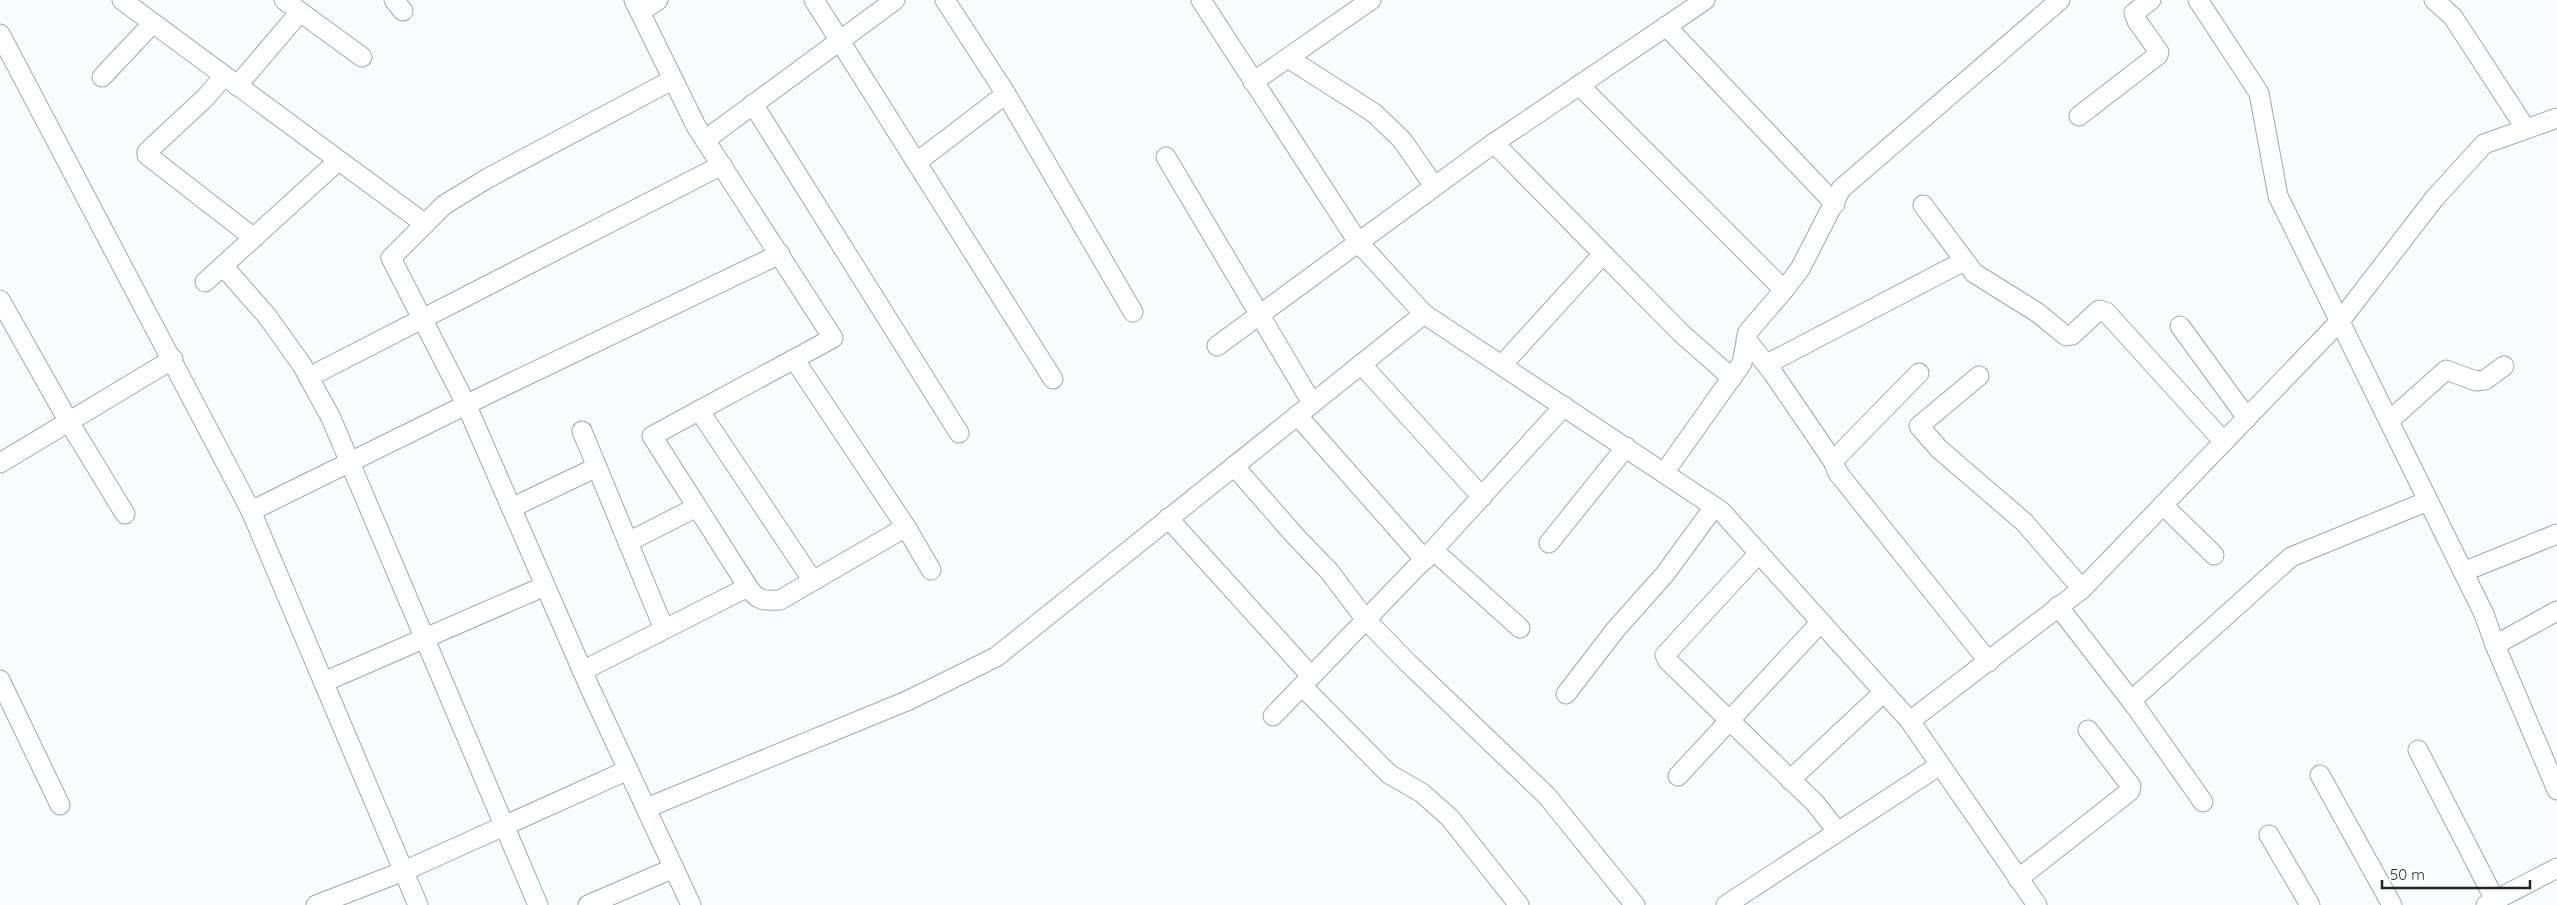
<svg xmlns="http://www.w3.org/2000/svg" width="2557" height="905" font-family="Quicksand,sans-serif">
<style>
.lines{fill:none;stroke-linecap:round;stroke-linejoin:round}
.minor-casing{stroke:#99aab5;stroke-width:21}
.minor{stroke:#fff;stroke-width:19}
</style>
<rect width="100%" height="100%" fill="#f8fcfe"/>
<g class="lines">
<g class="minor-casing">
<g id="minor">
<polyline points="122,0 425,224"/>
<polyline points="284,0 362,57"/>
<polyline points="394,0 403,11"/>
<path d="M634 0 696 126 833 338 652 436 748 587C757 601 764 601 780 600L906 527"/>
<polyline points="814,0 1053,379"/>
<polyline points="945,0 1006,94 1133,312"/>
<polyline points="1201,0 1358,242 1424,314 1721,511 1910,721"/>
<polyline points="2198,0 2259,93 2278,196 2484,614 2495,645 2557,790"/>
<polyline points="2434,0 2453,17 2526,129"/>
<polyline points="640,12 658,0"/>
<polyline points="1666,26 1835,204"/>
<polyline points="0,34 251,511 418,905"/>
<polyline points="1288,58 1374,113 1402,140 1434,186"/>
<polyline points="224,76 205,98 147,152 147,155 254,238"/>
<polyline points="102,77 153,23"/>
<polyline points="672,80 488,178 444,205 391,258 466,404 589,686 691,905"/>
<polyline points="1253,82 1371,0"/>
<polyline points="1579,85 1784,290 1800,269 1841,189 2060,0"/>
<polyline points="237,86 300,12"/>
<polyline points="753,104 959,433"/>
<polyline points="2079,116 2158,55 2159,52 2137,21 2134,13 2151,0"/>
<polyline points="705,140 895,0"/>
<polyline points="1494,143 1681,333 1732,378"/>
<polyline points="1166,157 1312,403"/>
<polyline points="917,162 1006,94"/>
<polyline points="1923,205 1974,273 2038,313 2066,336 2072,335 2099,310 2106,312 2224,442"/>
<polyline points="223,266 267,316 302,365 331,418 538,905"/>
<polyline points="205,282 338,161"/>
<polyline points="0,300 69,422 125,514"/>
<polyline points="2180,326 2247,418"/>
<polyline points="1746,339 1773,373 1833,461 1838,473 1989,662"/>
<polyline points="1217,346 1494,143 1705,0"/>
<polyline points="794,359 906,527 931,570"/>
<polyline points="1361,364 1482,497"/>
<polyline points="1767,364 1964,261"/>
<polyline points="1502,365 1603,254"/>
<polyline points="1979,376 1919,426 1939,449 2024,522 2082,589"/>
<polyline points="309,377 722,165"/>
<polyline points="699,410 813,581"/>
<polyline points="1297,415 1425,560"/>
<polyline points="2389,421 2446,370 2476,381 2485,380 2504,366"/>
<polyline points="582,431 664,629"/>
<polyline points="1833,461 1919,373"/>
<polyline points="0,463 173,359"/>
<polyline points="1234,466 1297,538 1329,571 1366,620 1408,663 1547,796 1635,905"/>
<polyline points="1664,473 1742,363 1748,332 1784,290"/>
<polyline points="2163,505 2214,555"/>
<polyline points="511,508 597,467"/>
<polyline points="251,511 494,391 780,254"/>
<polyline points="1168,518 1311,676"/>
<polyline points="628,542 697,507"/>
<polyline points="1549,543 1626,447"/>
<polyline points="1433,550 1520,628"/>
<polyline points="1759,553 1665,655 1668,661 1815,803 1837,831"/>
<polyline points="2463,572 2557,534"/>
<polyline points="2058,606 2136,707 2203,802"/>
<polyline points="2495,645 2557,611"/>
<polyline points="582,671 748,587"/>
<polyline points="0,680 60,805"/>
<polyline points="324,682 545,586"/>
<polyline points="1302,686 1389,774 1422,793 1450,818 1519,905"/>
<polyline points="1566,694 1616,629 1665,574 1714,507"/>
<polyline points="2131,701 2291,557 2428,501"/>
<polyline points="1273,716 1433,550 1564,406"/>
<polyline points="2418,750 2495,900"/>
<polyline points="2320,775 2392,905"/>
<polyline points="1678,776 1821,622"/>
<polyline points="1790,780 1884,692"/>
<polyline points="649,807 909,700 996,657 1424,314"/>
<polyline points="2269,835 2310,905"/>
<polyline points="2018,879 2130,791 2131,786 2088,730"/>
<polyline points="316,905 404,871 628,770"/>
<polyline points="588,905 674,868"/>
<polyline points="1726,905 1940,765"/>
<polyline points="2037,905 1910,721 2082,589 2340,321 2434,199 2484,144 2557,118"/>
<polyline points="2486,905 2557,868"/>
</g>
</g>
<use href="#minor" class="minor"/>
</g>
<path d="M2382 880v8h148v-8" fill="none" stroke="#1d2327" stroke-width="2.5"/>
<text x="2390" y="880" font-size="15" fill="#1d2327" stroke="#ffffff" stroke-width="4" paint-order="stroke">50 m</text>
</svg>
